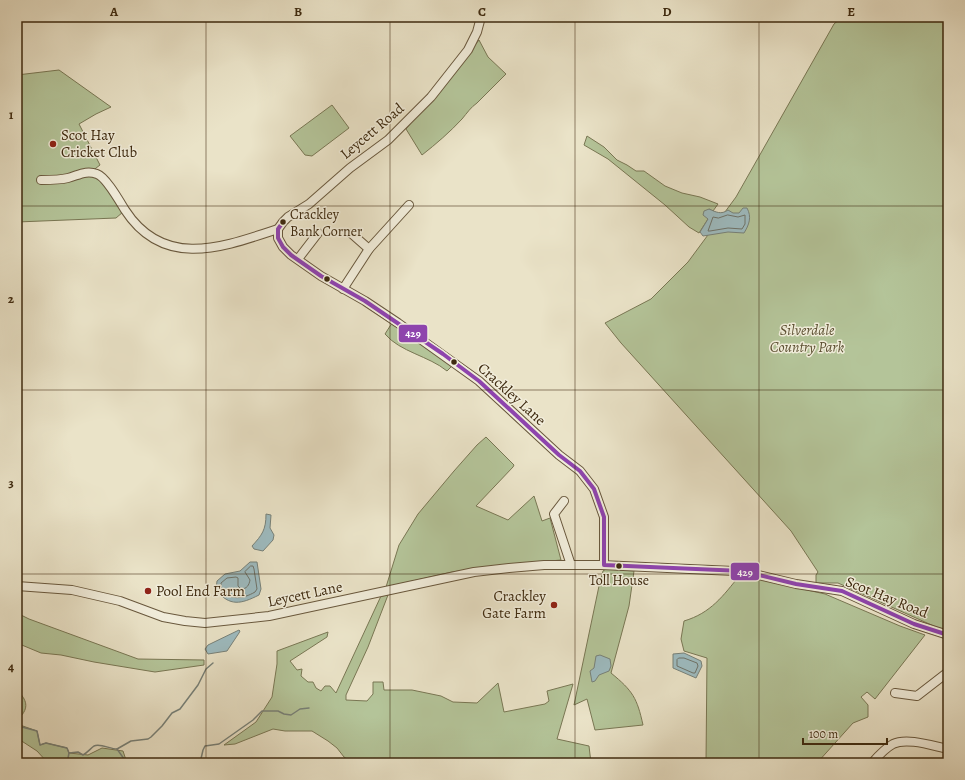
<svg xmlns="http://www.w3.org/2000/svg" width="965" height="780" font-family="Alegreya,serif">
<style>
.green{fill:#b4c499;stroke:#797754}
.water{fill:#9dbbc0;stroke:#778179}
.lines{fill:none;stroke-linecap:round;stroke-linejoin:round}
.shore{stroke:#6e7268;stroke-width:1}
.stream{stroke:#778179;stroke-width:1.5}
.minor-casing{stroke:#69583d;stroke-width:10}
.minor{stroke:#f1eddb;stroke-width:8}
.bus-1-casing{stroke:#f1eddb;stroke-width:7}
.bus-1{stroke:#8e44ad;stroke-width:4}
.grid{fill:none;stroke:#3e2a0f;stroke-width:1;stroke-opacity:0.55}
.poi-dot{fill:#8f2418;stroke:#f1eddb;stroke-width:1.5}
.bus-dot{fill:#3e2a0f;stroke:#f1eddb;stroke-width:1.5}
.labels{text-anchor:middle;stroke-width:3;stroke-linejoin:round;paint-order:stroke}
.bus-label{font-size:14px;fill:#3e2a0f;stroke:#f1eddb;text-anchor:start}
.street-label{font-size:15px;fill:#3e2a0f;stroke:#f1eddb}
.poi-label{font-size:15px;fill:#3e2a0f;stroke:#f1eddb;text-anchor:start}
.park-label{font-size:15px;font-style:italic;fill:#5c5032;stroke:#f1eddb}
.line-badge{stroke:#f1eddb;stroke-width:1.5}
.badge-label{font-size:11px;text-anchor:middle;font-weight:bold;fill:#fff}
.neatline{fill:none;stroke:#3e2a0f;stroke-width:1.5}
.grid-label{font-size:13px;text-anchor:middle;font-weight:bold;fill:#3e2a0f}
</style>
<rect width="100%" height="100%" fill="#eae3c8"/>
<filter id="stains"><feTurbulence type="fractalNoise" baseFrequency=".005" numOctaves="4"/><feColorMatrix values="0 0 0 0 .2 0 0 0 0 .09 0 0 0 0 .02 0 0 0 .5 -.17"/></filter>
<radialGradient id="worn" r=".72"><stop offset=".6" stop-color="#630" stop-opacity="0"/><stop offset="1" stop-color="#630" stop-opacity=".3"/></radialGradient>
<g class="green">
<polygon points="842,17 948,17 948,630 936,627 838,583 816,583 816,575 818,572 791,531 621,343 605,323 651,299 688,262 736,197 834,24"/>
<path d="M479 40 488 57 506 74 477 103C471 107 467 113 462 119 450 132 436 144 422 155L406 129Z"/>
<path d="M59 70 111 107 96 114 79 124 100 165 87 175C91 176 96 176 99 180 106 186 117 204 123 212L116 218 17 222V75Z"/>
<polygon points="332,105 349,128 312,156 305,155 290,136"/>
<polygon points="587,136 604,147 617,160 627,165 636,171 644,171 665,186 682,193 700,197 718,204 713,211 709,209 708,219 699,233 689,227 665,205 608,159 584,145"/>
<path d="M392 323 453 365 447 371C429 356 400 352 385 334Z"/>
<polygon points="486,437 514,465 513,467 476,506 508,520 534,496 542,521 550,518 561,560 494,566 452,572 386,587 399,545 418,514 454,471 477,445"/>
<path d="M606 569 634 571 629 606 611 673C633 691 637 698 643 725L595 730 587 699 574 705 599 586 603 571Z"/>
<path d="M740 575 825 594 900 626 925 635 875 699 867 692 861 697 868 705V717L853 723 817 763H704L706 762 707 658 684 651 681 639 684 621C711 613 723 596 740 575Z"/>
<polygon points="388,595 368,647 346,695 346,700 367,701 373,694 373,682 383,682 384,690 412,690 441,696 453,702 477,703 498,683 504,712 545,704 549,701 547,691 573,684 557,739 589,746 591,763 353,763 344,757 337,748 328,741 312,731 285,731 273,729 235,744 224,745 256,722 272,697 277,664 277,651 328,632 327,637 290,661 297,670 302,669 301,676 308,682 313,682 316,688 321,691 325,686 330,686 336,693 381,596"/>
<polygon points="17,613 29,619 138,659 204,660 204,665 155,672 94,662 61,655 41,653 17,643"/>
<path d="M17 690C25 698 30 706 21 716L17 709Z"/>
<polygon points="17,724 37,731 40,745 46,743 67,748 69,753 88,755 102,748 123,751 127,763 48,763 37,751 17,738"/>
</g>
<g class="water">
<path d="M743 208H747C752 217 749 225 744 233L728 232 703 236 700 232 708 219 703 215 704 211 709 209C716 212 721 215 728 210L733 213H739Z"/>
<path d="M266 514 271 515 270 528 274 535 273 540 263 551 254 549 252 546C262 535 266 530 266 514Z"/>
<path d="M250 562H257L261 589 259 595C241 604 230 607 216 590L217 581 225 574 240 571Z"/>
<polygon points="239,630 240,631 239,633 227,651 208,654 205,649 208,645"/>
<polygon points="684,653 701,661 702,666 696,678 673,668 673,654"/>
<polygon points="600,655 610,659 611,666 609,671 599,675 595,681 592,682 590,671 594,668 596,656"/>
</g>
<g class="lines">
<g class="shore">
<polygon points="728,215 738,217 745,215 745,224 742,229 728,228 710,231 708,231 713,217 718,218"/>
<path d="M251 566H253L254 569 257 589 255 592C243 599 230 601 221 589V583L227 578 236 577 238 578V586L241 589C247 589 249 585 250 580L245 572Z"/>
<polygon points="679,658 684,658 697,663 698,666 695,673 693,673 677,666 677,660"/>
</g>
<g class="stream">
<path d="M17 724 22 727 37 731 40 745 46 743 67 748 69 753 78 752 83 755C87 753 90 749 94 746 100 743 110 749 117 749L127 763"/>
<polyline points="117,749 131,741 148,739 151,737 162,726 172,713 180,709 198,685 206,669 213,663"/>
<polyline points="67,763 69,753"/>
<polyline points="152,763 157,763"/>
<polyline points="200,763 203,750 205,746 219,744 253,720 262,711 278,711 284,714 291,715 300,709 309,708"/>
</g>
<g class="minor-casing">
<g id="minor">
<polyline points="481,17 477,32 468,50 431,97 388,140 350,168 309,204 288,217 283,222 278,229 278,238 283,247 291,255 321,276 365,301 398,323 479,381 559,455 580,471 594,489 604,517 604,565"/>
<path d="M41 180C50 180 60 180 68 178 79 175 86 170 97 174 106 177 120 202 125 210 164 270 223 247 278 229"/>
<polyline points="352,234 369,249"/>
<polyline points="298,259 318,233"/>
<polyline points="343,289 369,249 409,205"/>
<polyline points="564,501 554,514 571,565"/>
<polyline points="17,586 72,590 120,601 163,617 185,621 205,623 269,616 474,572 509,568 544,565 601,565 734,571 742,571 796,584 842,591 914,624 948,635"/>
<polyline points="895,693 917,696 948,672"/>
<path d="M872 763C878 756 884 749 893 744 907 737 933 746 948 749"/>
</g>
</g>
<use href="#minor" class="minor"/>
<g class="bus-1-casing">
<polyline id="bus-1" points="283,222 278,229 278,238 283,247 291,255 321,276 365,301 443,354 479,381 559,455 580,471 594,489 604,517 604,565 742,571 796,584 842,591 914,624 948,635"/>
</g>
<use href="#bus-1" class="bus-1"/>
</g>
<path class="grid" d="M206 17V763M390 17V763M575 17V763M759 17V763M17 206H948M17 390H948M17 574H948"/>
<g class="poi-dot">
<circle cx="53" cy="144" r="4"/>
<circle cx="148" cy="591" r="4"/>
<circle cx="554" cy="605" r="4"/>
</g>
<g class="bus-dot">
<circle cx="283" cy="222" r="3.5"/>
<circle cx="327" cy="279" r="3.5"/>
<circle cx="454" cy="362" r="3.5"/>
<circle cx="619" cy="566" r="3.5"/>
</g>
<g class="labels">
<g class="bus-label">
<text x="290" y="219">Crackley<tspan x="290" dy="17">Bank Corner</tspan></text>
<text x="619" y="585" text-anchor="middle">Toll House</text>
</g>
<g class="street-label">
<text transform="translate(372 131) rotate(-40)" y="5">Leycett Road</text>
<text transform="translate(512 394) rotate(42)" y="5">Crackley Lane</text>
<text transform="translate(305 594) rotate(-12)" y="5">Leycett Lane</text>
<text transform="translate(887 597) rotate(22)" y="5">Scot Hay Road</text>
</g>
<g class="poi-label">
<text x="61" y="140">Scot Hay<tspan x="61" dy="17">Cricket Club</tspan></text>
<text x="156" y="596">Pool End Farm</text>
<text x="546" y="601" text-anchor="end">Crackley<tspan x="546" dy="17">Gate Farm</tspan></text>
</g>
<g class="park-label">
<text x="807" y="335">Silverdale<tspan x="807" dy="17">Country Park</tspan></text>
</g>
</g>
<g class="line-badge">
<rect x="398" y="324" width="30" height="19" rx="4" fill="#8e44ad"/>
<rect x="730" y="562" width="30" height="19" rx="4" fill="#8e44ad"/>
</g>
<g class="badge-label">
<text x="413" y="337">429</text>
<text x="745" y="576">429</text>
</g>
<rect width="965" height="780" fill="none" stroke="#eae3c8" stroke-width="44"/>
<path d="M803 738v6h84v-6" fill="none" stroke="#3e2a0f" stroke-width="2"/>
<text x="809" y="738" font-size="12" fill="#3e2a0f" stroke="#f1eddb" stroke-width="3" paint-order="stroke">100 m</text>
<rect x="22" y="22" width="921" height="736" class="neatline"/>
<g class="grid-label">
<text x="114" y="16">A</text>
<text x="298" y="16">B</text>
<text x="482" y="16">C</text>
<text x="667" y="16">D</text>
<text x="851" y="16">E</text>
<text x="11" y="119">1</text>
<text x="11" y="303">2</text>
<text x="11" y="487">3</text>
<text x="11" y="671">4</text>
</g>
<rect width="100%" height="100%" filter="url(#stains)"/>
<rect width="100%" height="100%" fill="url(#worn)"/>
</svg>
